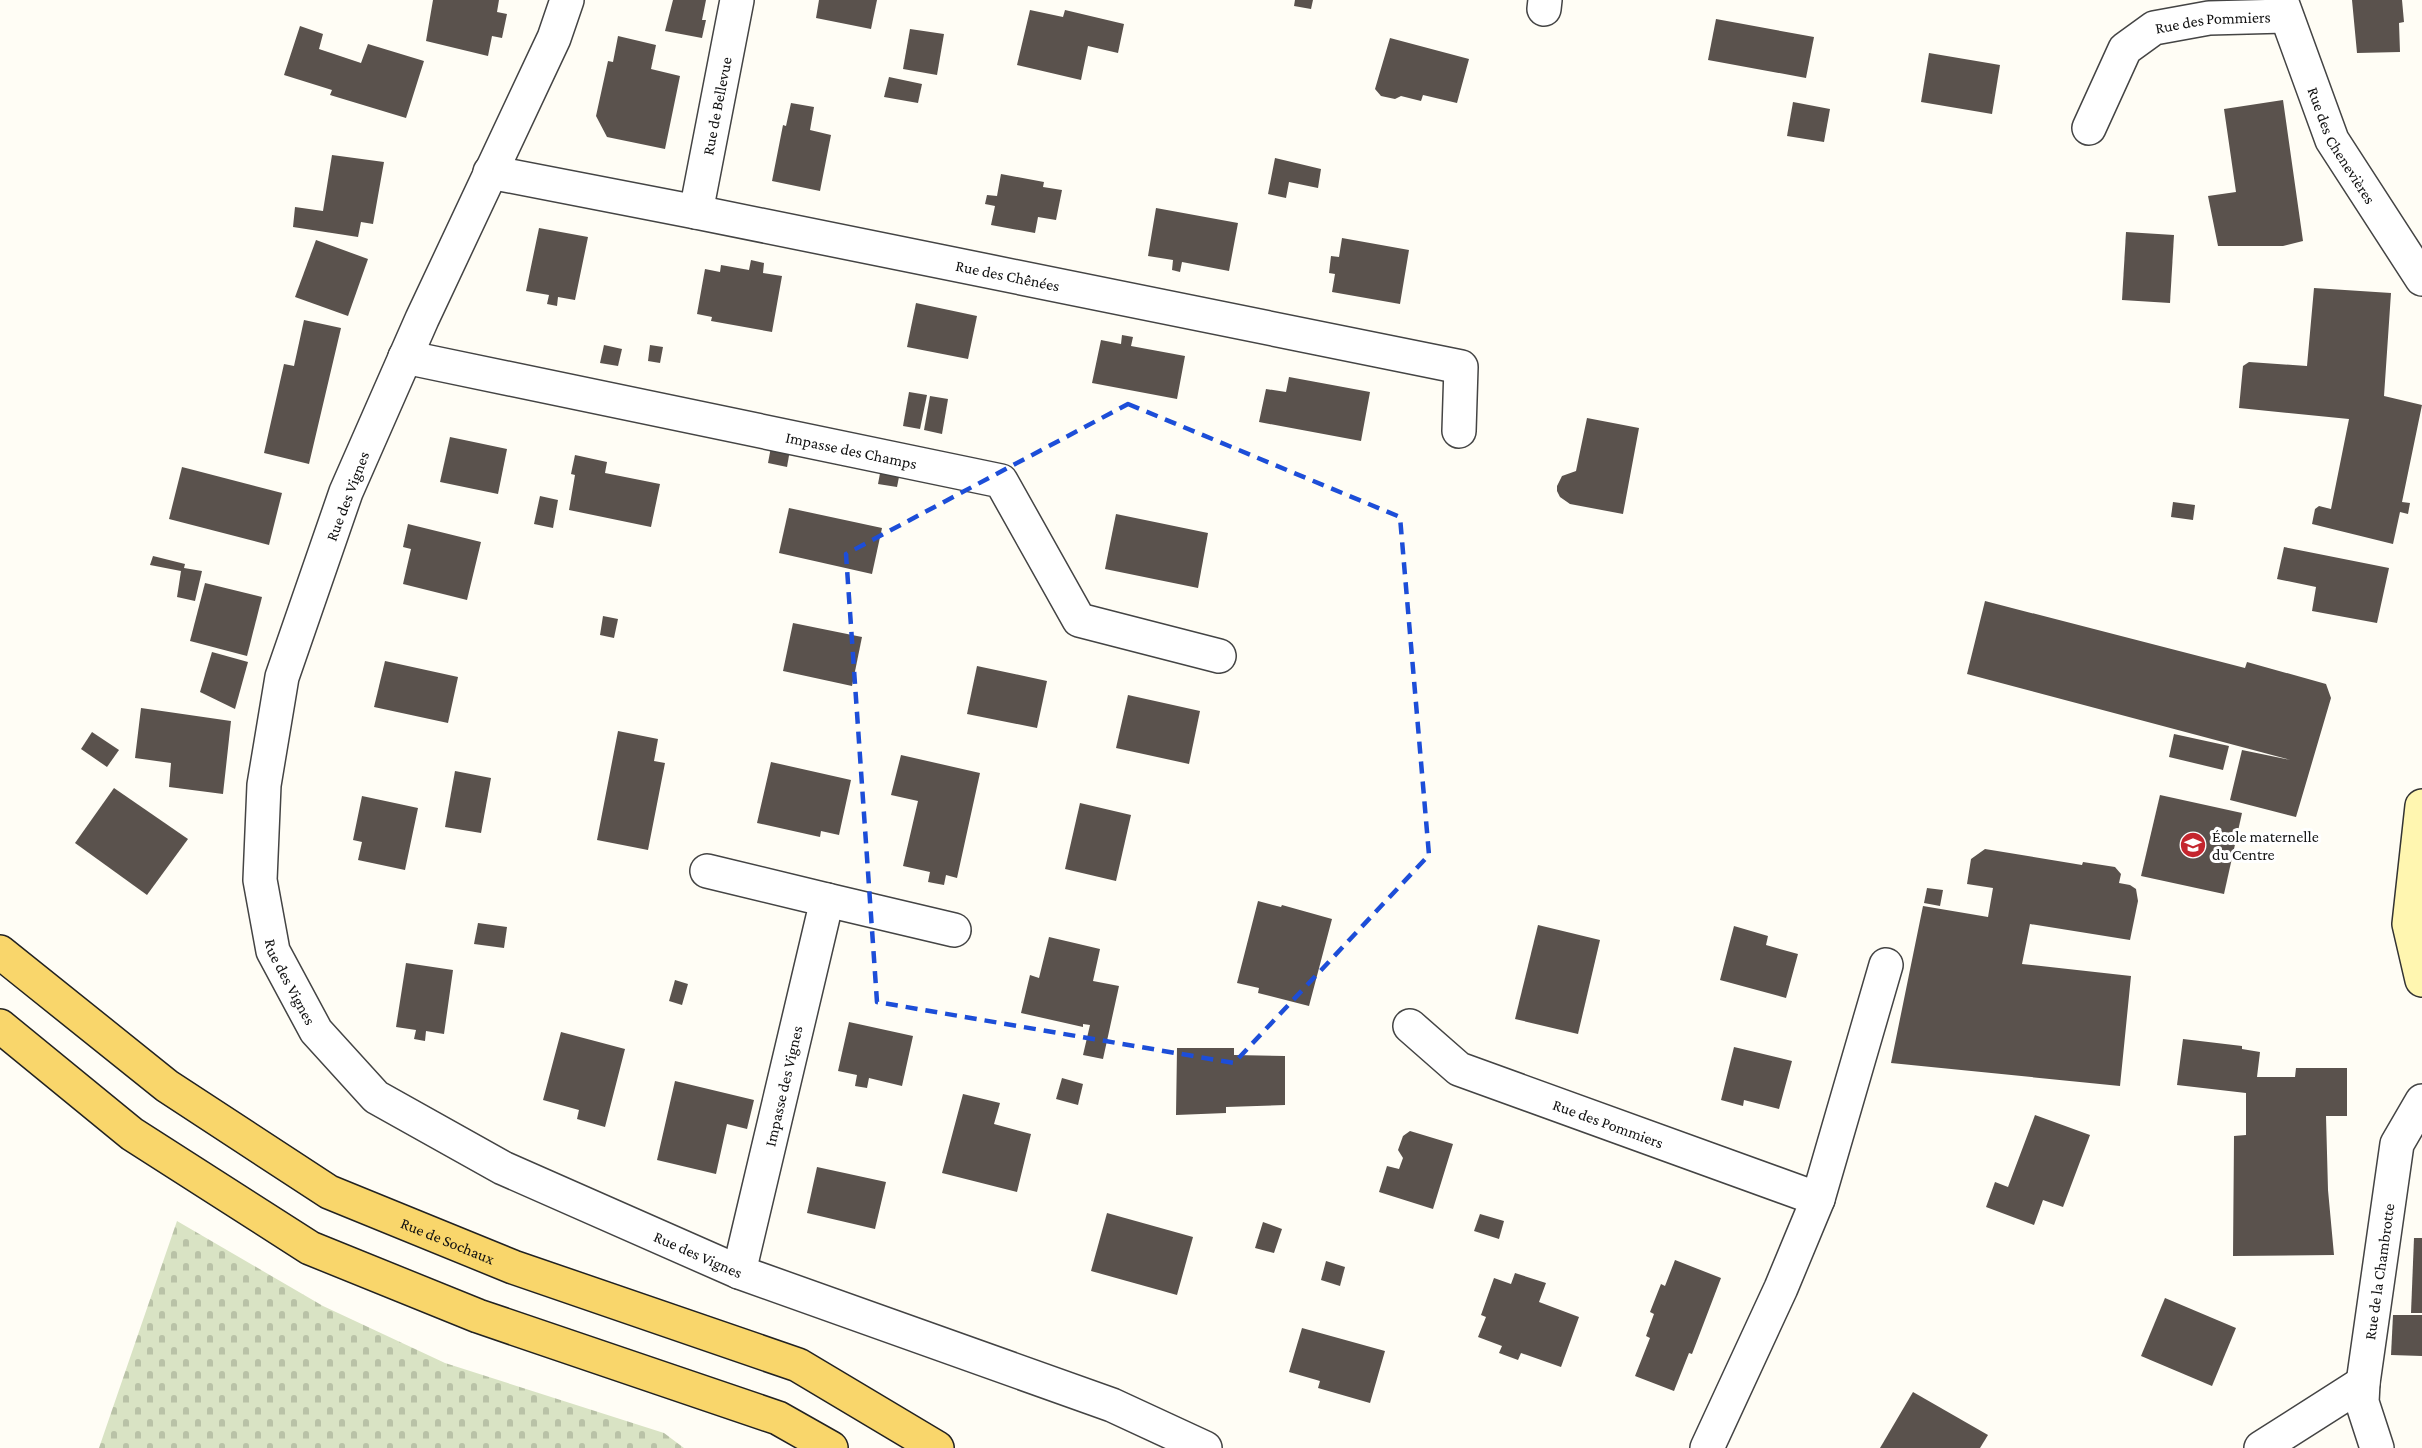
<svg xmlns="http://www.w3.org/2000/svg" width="2422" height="1448" font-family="'Crimson Pro',serif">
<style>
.cemetery{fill:url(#cemetery-stones)}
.building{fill:#5a524d}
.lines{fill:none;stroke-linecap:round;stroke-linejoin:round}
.minor-casing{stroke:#444;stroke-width:36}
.tertiary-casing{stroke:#444;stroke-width:36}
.secondary-casing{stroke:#333;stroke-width:36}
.primary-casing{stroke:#222;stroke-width:36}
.minor{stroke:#fff;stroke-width:33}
.tertiary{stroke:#fff;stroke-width:33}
.secondary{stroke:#fff6b0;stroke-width:33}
.primary{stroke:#f9d66b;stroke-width:33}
.marked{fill:none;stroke:#1d4ed8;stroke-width:4.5;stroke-dasharray:12 8;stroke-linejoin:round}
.labels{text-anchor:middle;stroke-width:6;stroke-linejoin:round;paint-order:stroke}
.street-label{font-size:16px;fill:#111;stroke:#fff}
.poi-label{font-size:16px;fill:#111;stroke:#fff;text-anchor:start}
</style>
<defs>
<pattern id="cemetery-stones" width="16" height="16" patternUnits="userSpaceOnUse" patternTransform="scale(1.5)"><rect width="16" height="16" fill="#d9e3c4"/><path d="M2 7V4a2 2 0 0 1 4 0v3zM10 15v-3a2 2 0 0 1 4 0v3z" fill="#b9c2a7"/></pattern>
</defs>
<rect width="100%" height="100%" fill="#fffdf5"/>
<polygon class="cemetery" points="177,1221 323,1306 445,1363 664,1433 684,1448 99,1448"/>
<g class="building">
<polygon points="433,0 499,0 497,12 507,14 502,38 492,36 488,56 426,41"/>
<polygon points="673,0 706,0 702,20 706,20 702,38 665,31"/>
<polygon points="819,0 877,0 871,29 816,18"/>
<polygon points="1295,0 1313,0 1311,9 1294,6"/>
<polygon points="2352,0 2402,0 2404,22 2399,23 2400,52 2357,53"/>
<polygon points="1030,10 1063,17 1065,10 1124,24 1118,53 1088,46 1081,80 1017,65"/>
<polygon points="1716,19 1814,37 1806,78 1708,60"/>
<polygon points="300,26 323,34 319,49 361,63 368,44 424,61 406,118 330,95 332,90 284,75"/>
<polygon points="910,29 944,34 937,75 903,69"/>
<polygon points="618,36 656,45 651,69 680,76 665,149 607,137 596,116 608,61 613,62"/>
<polygon points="1390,38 1469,59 1457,103 1423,95 1421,101 1401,96 1395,99 1381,96 1375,89"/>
<polygon points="1929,53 2000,65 1992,114 1921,102"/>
<polygon points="889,77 922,84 918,103 884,97"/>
<polygon points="2283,100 2303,241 2283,246 2218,246 2208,196 2236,192 2224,109"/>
<polygon points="1793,102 1830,109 1824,142 1787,136"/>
<polygon points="791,103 814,107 810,130 831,135 820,191 772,181 783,125 786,126"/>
<polygon points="332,155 384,162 373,224 361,222 358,237 293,227 295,207 323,211"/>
<polygon points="1275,158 1321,169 1318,188 1289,182 1286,198 1268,194"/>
<polygon points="1001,174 1044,182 1043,187 1062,190 1056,220 1038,217 1035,233 991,225 995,206 985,204 987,195 997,196"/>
<polygon points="1156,208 1238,223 1229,271 1182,262 1180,272 1172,270 1173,260 1148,256"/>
<polygon points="539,228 588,237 575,300 558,297 557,306 547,304 549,295 526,291"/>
<polygon points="2126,232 2174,235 2170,303 2122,300"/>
<polygon points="1342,238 1409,250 1400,304 1332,292 1335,274 1329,273 1331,256 1339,257"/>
<polygon points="316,240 368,259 348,316 295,297"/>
<polygon points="751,260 764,263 763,273 782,276 772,332 711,321 712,317 697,314 705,269 720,272 721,265 749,270"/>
<polygon points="2314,288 2391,293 2384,396 2422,405 2402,502 2410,503 2408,514 2400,512 2393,544 2312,524 2315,509 2319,506 2331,509 2349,419 2239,408 2243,366 2249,362 2307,366"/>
<polygon points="916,303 977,316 968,359 907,347"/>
<polygon points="304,320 341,328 309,464 264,453 284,364 294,366"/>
<polygon points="1122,335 1133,337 1131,346 1185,356 1177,399 1092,383 1101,340 1121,344"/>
<polygon points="604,345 622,349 618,366 600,363"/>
<polygon points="650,345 663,347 660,363 648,361"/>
<polygon points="1289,377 1370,392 1361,441 1259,422 1266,389 1286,392"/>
<polygon points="909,392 927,395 920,429 903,426"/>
<polygon points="930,396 948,399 942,434 924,430"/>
<polygon points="1587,418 1639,428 1623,514 1570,504 1560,497 1557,491 1557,486 1562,476 1576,471"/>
<polygon points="450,437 507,449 498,494 440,482"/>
<polygon points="771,447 790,450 787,467 768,463"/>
<polygon points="575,455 607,462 605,473 660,484 651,527 569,510 575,475 571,474"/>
<polygon points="182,467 282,493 269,545 169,519"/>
<polygon points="881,468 900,472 897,487 878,484"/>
<polygon points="540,496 558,500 553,528 534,524"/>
<polygon points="2173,502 2195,505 2193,520 2171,517"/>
<polygon points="789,508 882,528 872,574 779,553"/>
<polygon points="1116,514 1208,533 1198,588 1105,569"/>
<polygon points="408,524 481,542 467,600 403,584 411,549 403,547"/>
<polygon points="2284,547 2389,568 2377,623 2312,611 2316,587 2277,579"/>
<polygon points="153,556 185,564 184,568 202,571 195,601 177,597 181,571 150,565"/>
<polygon points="205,583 262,597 247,656 190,641"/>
<polygon points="1985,601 2245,668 2247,662 2326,684 2331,698 2296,817 2230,800 2242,750 2291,760 1967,674"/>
<polygon points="603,616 618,619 614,638 600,635"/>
<polygon points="793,623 862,637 852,686 783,671"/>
<polygon points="212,652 248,662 235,709 200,692"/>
<polygon points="385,661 458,677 448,723 374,707"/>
<polygon points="977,666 1047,681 1037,728 967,714"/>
<polygon points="1128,695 1200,711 1189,764 1116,748"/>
<polygon points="141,708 231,721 223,794 169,787 171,763 135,758"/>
<polygon points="618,731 658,739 654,761 665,763 648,850 597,840"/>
<polygon points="92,732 119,750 107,767 81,749"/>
<polygon points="2174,734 2229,746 2223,770 2169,757"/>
<polygon points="901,755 980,773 957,878 946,875 944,885 928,882 930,872 903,866 918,801 891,795"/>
<polygon points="771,762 851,780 839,835 821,831 820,837 757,823"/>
<polygon points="455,771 491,778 481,833 445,827"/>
<polygon points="114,788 188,839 147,895 75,843"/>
<polygon points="2160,795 2242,813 2224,894 2141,876"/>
<polygon points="362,796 418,808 405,870 358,860 362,842 353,840"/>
<polygon points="1080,803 1131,815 1116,881 1065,869"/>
<polygon points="1985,849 2082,865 2083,862 2115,867 2121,874 2119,883 2130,885 2136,889 2138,901 2130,940 2030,924 2022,964 2131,976 2120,1086 1891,1063 1923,906 1988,917 1993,888 1967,884 1971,859"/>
<polygon points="1927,888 1943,890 1940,906 1924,903"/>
<polygon points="1258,901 1281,907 1282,905 1332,919 1309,1006 1258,993 1259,988 1237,983"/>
<polygon points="478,923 507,927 504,948 474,944"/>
<polygon points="1538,925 1600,940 1578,1034 1515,1019"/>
<polygon points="1734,926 1768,936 1766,945 1798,954 1786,998 1720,980"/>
<polygon points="1049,937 1100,949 1093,981 1119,986 1103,1059 1083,1055 1090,1025 1083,1024 1083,1027 1021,1013 1030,975 1039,978"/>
<polygon points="406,963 453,970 444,1034 426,1031 425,1041 414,1039 416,1030 396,1027"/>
<polygon points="675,980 688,984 682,1005 669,1001"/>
<polygon points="849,1022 913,1036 902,1086 869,1078 867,1088 855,1086 857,1075 838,1071"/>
<polygon points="561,1032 625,1049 605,1127 577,1119 579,1110 543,1100"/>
<polygon points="2183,1039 2242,1046 2242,1049 2260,1052 2257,1077 2295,1077 2296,1068 2347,1068 2347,1116 2326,1116 2328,1190 2334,1255 2233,1256 2234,1136 2246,1135 2246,1093 2177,1085"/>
<polygon points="1734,1047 1792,1061 1779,1109 1744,1100 1743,1106 1721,1100"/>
<polygon points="1177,1048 1234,1048 1234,1055 1285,1056 1285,1105 1226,1107 1226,1113 1176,1115"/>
<polygon points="1062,1078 1083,1084 1078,1105 1056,1099"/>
<polygon points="675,1081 754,1100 747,1129 727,1124 716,1174 657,1160"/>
<polygon points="963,1094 1000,1103 994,1124 1031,1134 1017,1192 942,1173"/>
<polygon points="2035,1115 2090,1135 2063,1207 2043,1200 2034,1225 1986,1207 1995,1182 2008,1187"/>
<polygon points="1410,1131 1453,1144 1433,1209 1379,1192 1387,1166 1399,1169 1403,1158 1398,1150 1403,1136"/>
<polygon points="817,1167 886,1182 875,1229 807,1213"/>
<polygon points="1107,1213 1193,1237 1177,1295 1091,1271"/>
<polygon points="1480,1214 1504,1221 1499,1239 1474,1231"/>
<polygon points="1263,1222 1282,1229 1274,1253 1255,1248"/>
<polygon points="2414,1238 2422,1238 2422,1313 2411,1313"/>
<polygon points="1675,1260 1721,1278 1692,1354 1689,1353 1674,1391 1635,1376 1650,1338 1646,1336 1654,1314 1650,1312 1661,1284 1665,1286"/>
<polygon points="1326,1261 1345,1267 1340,1286 1321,1280"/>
<polygon points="1515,1273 1546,1283 1539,1302 1579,1317 1561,1367 1521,1353 1518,1360 1499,1353 1502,1346 1478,1337 1486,1317 1481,1315 1494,1278 1511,1284"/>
<polygon points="2165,1298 2236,1328 2212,1386 2141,1356"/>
<polygon points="2393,1315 2422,1315 2422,1356 2391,1355"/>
<polygon points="1302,1328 1385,1351 1370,1403 1318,1388 1320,1381 1289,1372"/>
<polygon points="1913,1392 1988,1435 1980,1448 1880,1448"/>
</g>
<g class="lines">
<g class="minor-casing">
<g id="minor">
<path id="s1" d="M567 0 554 38 422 319 346 492 282 677 264 785 260 880 273 951 316 1031 376 1097 503 1168 739 1272 1112 1405 1205 1448"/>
<polyline points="1544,9 1545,0"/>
<path id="s2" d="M2089 128 2125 49 2154 28 2209 18 2285 16"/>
<path id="s3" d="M490 172 696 212 1461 367 1459 431"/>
<path id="s4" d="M696 212 737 0"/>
<path id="s5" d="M405 357 1001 481 1079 620 1219 656"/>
<polyline points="707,871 827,900 739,1272"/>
<polyline points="827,900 954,930"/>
<path id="s6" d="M1410 1026 1459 1069 1818 1199"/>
<polyline points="1707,1448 1781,1288 1818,1199 1886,965"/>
<polyline points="2261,1448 2363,1383"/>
<path id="s7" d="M2377 1448 2362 1402 2363 1383 2397 1144 2422 1101"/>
</g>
</g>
<g class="tertiary-casing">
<g id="tertiary">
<path id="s8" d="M2281 0 2332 140 2422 279"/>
</g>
</g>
<g class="secondary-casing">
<polyline id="secondary" points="2422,806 2409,924 2422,980"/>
</g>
<g class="primary-casing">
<g id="primary">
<path id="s9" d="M0 952 167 1086 329 1192 513 1267 798 1365 937 1448"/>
<polyline points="0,1026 132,1134 310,1248 478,1316 778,1418 831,1448"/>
</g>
</g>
<use href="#minor" class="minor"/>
<use href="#tertiary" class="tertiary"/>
<use href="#secondary" class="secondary"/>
<use href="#primary" class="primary"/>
</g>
<path class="marked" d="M1128 404 1400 517 1429 855 1234 1063 877 1002 846 554Z"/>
<defs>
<g id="school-disc" transform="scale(1.35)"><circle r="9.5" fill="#c4262e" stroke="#fff"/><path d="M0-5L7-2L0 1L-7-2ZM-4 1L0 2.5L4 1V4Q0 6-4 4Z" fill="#fff"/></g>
</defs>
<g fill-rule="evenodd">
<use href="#school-disc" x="2193" y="845"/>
</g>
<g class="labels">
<g class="street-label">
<text dy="6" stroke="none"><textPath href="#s2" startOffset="182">Rue des Pommiers</textPath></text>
<text dy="6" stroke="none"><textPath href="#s4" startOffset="108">Rue de Bellevue</textPath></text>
<text dy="6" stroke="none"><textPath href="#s8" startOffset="158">Rue des Chenevières</textPath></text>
<text dy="6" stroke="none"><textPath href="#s3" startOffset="528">Rue des Chênées</textPath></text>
<text dy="6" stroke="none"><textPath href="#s5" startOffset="456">Impasse des Champs</textPath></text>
<text transform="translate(347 496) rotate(-69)" y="6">Rue des Vignes</text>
<text dy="6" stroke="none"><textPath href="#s1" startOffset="1047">Rue des Vignes</textPath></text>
<text transform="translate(783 1086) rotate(-77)" y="6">Impasse des Vignes</text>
<text dy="6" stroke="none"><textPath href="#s6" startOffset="224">Rue des Pommiers</textPath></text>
<text dy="6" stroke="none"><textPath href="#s9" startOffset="536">Rue de Sochaux</textPath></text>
<text dy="6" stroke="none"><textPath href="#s1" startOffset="1551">Rue des Vignes</textPath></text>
<text dy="6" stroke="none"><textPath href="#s7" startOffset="180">Rue de la Chambrotte</textPath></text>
</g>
<g class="poi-label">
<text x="2212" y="842">École maternelle<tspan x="2212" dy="18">du Centre</tspan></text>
</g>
</g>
</svg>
